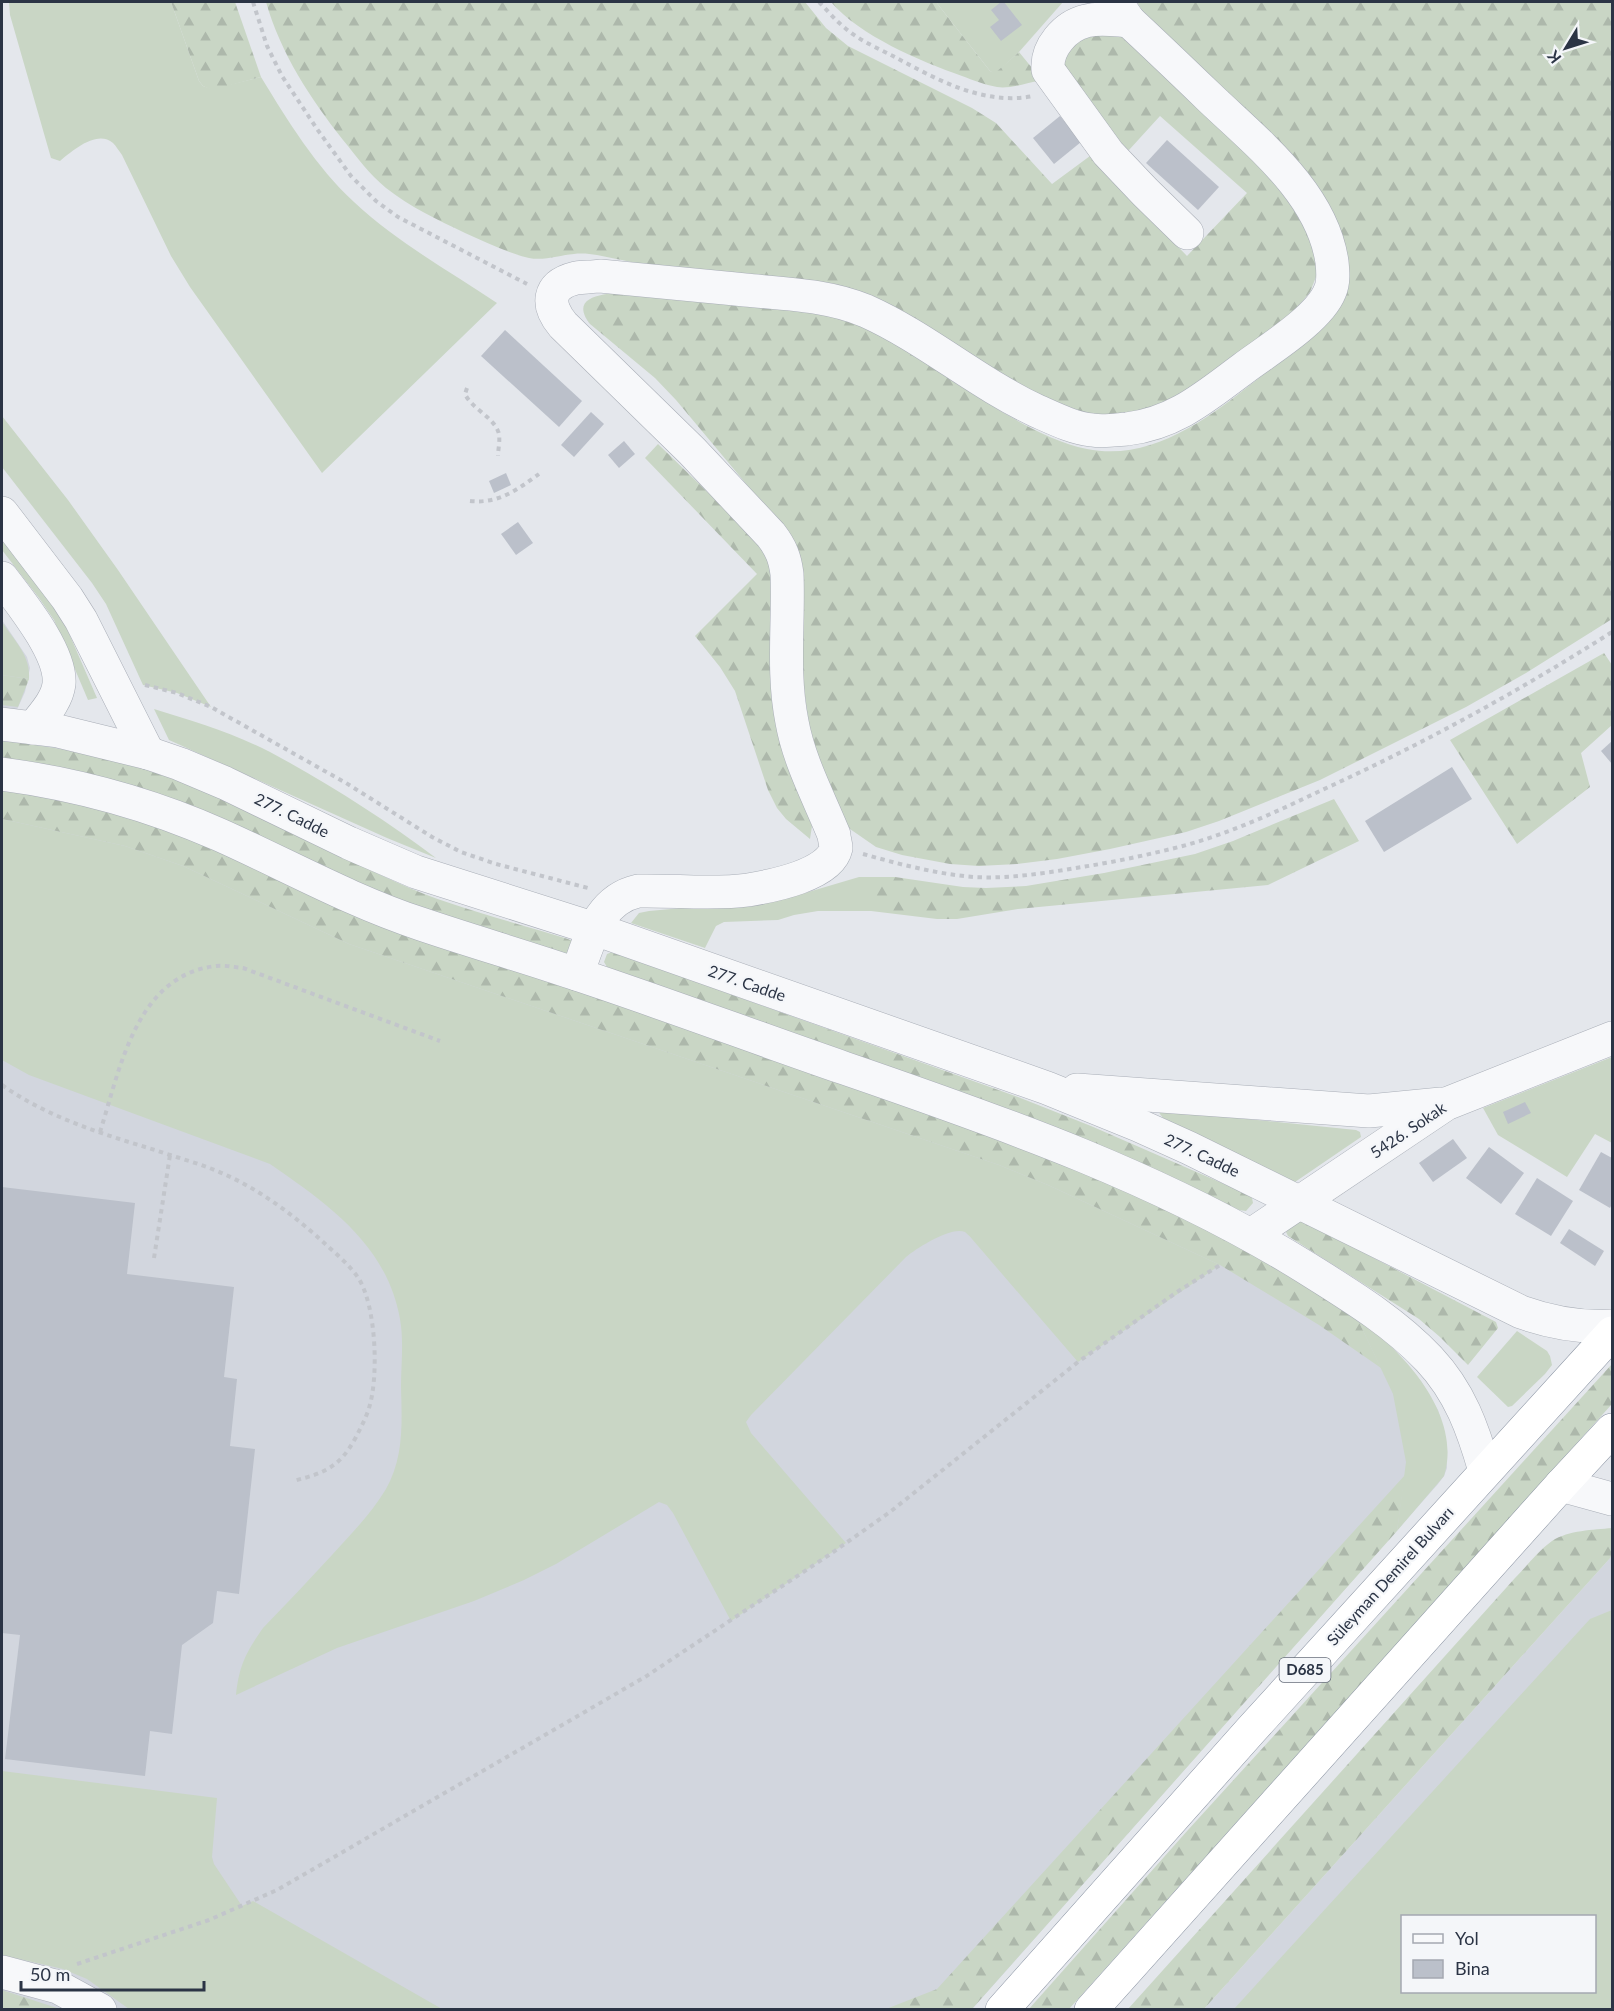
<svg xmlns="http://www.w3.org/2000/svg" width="1614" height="2011" font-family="Lato,sans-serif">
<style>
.built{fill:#d2d6de;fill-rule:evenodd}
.grass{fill:#c9d6c5;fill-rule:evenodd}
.forest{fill:url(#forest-firs)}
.building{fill:#bbc0ca}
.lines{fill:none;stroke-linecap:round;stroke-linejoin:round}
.minor-casing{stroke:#a9aeb7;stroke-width:34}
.highway-casing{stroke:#8b94a3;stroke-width:34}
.path{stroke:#c2c5cb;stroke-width:4;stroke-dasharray:4.5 4.5;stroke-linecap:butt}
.minor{stroke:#f7f8fa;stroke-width:33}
.highway{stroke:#fff;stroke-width:33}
.labels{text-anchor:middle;stroke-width:4.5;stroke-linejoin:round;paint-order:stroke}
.shield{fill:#f4f6f9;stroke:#676e7b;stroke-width:1.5}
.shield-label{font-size:15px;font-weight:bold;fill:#2b3445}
.street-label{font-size:16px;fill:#2b3445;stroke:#f4f6f9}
</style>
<defs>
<pattern id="forest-firs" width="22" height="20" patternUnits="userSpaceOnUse" patternTransform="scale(1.5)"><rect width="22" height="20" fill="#c9d6c5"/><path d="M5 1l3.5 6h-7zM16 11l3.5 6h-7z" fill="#adb8ab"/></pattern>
</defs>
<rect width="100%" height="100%" fill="#e4e7ec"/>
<g class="built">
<polygon points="2,620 27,657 30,668 25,692 10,725 1015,1140 1385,1342 1421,1381 1438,1410 1444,1430 1447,1468 1444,1476 1438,1484 972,2009 2,2009"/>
<path d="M1612 1556V2009H1204ZM1402 1916H1594V1992H1402Z"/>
</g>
<g class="grass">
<path d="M9 2H171L199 81 203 86 212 89 261 77C288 121 316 167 354 202 397 242 449 271 497 303L322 473 190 287 171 256 122 155C119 151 116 146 113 143 97 129 72 151 60 161L51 158 10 15Z"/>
<polygon points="936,2 1063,2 1019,52 995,74 990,71"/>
<polygon points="2,416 68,500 118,570 211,707 177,693 143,685 106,604 92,583 2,467"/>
<polygon points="2,535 61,615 97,698 88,700 54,620 39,598 2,550"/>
<path d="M2 622C14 640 31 656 29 679L2 675Z"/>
<path d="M154 709C193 721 233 733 270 752 328 783 384 819 436 858L387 838 169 740Z"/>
<path d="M2 819 125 846 183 866 349 944 999 1165 1048 1185 1220 1265 1078 1362 972 1239C971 1237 966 1233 965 1232 951 1226 917 1248 906 1257L751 1415 746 1422 751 1433 846 1543 731 1621 673 1513 667 1505 659 1502 556 1564 524 1580 474 1601 337 1648 236 1695C239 1666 246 1652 263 1628 286 1604 309 1580 332 1555 351 1534 371 1514 386 1489 404 1457 402 1423 401 1387 401 1365 404 1341 400 1319 387 1245 328 1204 270 1164L29 1075 2 1060Z"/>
<polygon points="859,877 871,877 871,911 818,911 794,915 778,920 724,922 716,926 705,948 631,923 639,913 649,911 759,901 805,893"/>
<polygon points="1612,1057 1612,1143 1595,1134 1567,1177 1498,1135 1483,1108"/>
<polygon points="1157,1110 1356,1130 1360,1132 1361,1137 1295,1182 1163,1118"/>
<path d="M1357 1318C1403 1351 1463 1415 1444 1476L1397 1531 1406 1462 1393 1394Z"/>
<polygon points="1517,1331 1547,1351 1550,1356 1552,1365 1545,1374 1512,1406 1508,1407 1477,1377"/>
<path d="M1612 1610V2009H1234L1590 1619ZM1402 1916H1594V1992H1402Z"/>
<polygon points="2,1771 217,1798 212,1857 214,1864 242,1906 253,1901 442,2009 129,2009 87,1979 63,1969 2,1955"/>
</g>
<g class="forest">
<polygon points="171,2 235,2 261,77 212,90 203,86 199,81"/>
<path d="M266 2H805L826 28 848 46 972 108 996 123 1052 184 1090 156 1187 256 1247 193 1160 116 1129 150 1122 148 1062 66 1067 51 1089 33 1119 34 1136 46 1276 181 1312 237 1318 272 1310 292 1297 308 1210 377 1157 406 1110 417 1079 412 1048 402 907 318 597 255C590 254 582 253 574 254 560 255 544 261 529 258 507 253 486 242 465 233 438 220 410 207 386 188 369 174 357 157 343 140 310 98 281 54 266 2Z"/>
<path d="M831 2H936L990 71 995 73 1019 52 1037 74 1038 81C1026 83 1010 89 997 87 985 85 973 80 962 76 920 61 860 36 831 2Z"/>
<path d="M1137 2H1612V619L1526 673 1466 707 1320 780 1219 821 1186 832 1110 849 1057 859 1017 864 979 866 950 864 902 855 876 847 850 829 841 814 815 754 808 719 783 528 676 400 655 378 590 324C565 292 616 293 636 292L835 316C879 327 919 359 957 384 996 408 1041 439 1087 449 1151 462 1207 419 1254 382 1277 364 1299 346 1322 328L1338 224 1326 199 1302 168 1146 17Z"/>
<polygon points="658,444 761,544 770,557 790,762 812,826 810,839 786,819 777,808 768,790 735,691 720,667 695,636 757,574 645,458"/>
<polygon points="1604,653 1612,665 1612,725 1581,753 1590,787 1517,844 1450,740"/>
<polygon points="2,675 29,679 18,707 2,705"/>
<path d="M2 741C51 746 100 755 148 770 234 799 313 845 396 882 450 907 511 921 568 939L572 941 568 955 428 913 2 761Z"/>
<polygon points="2,788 125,814 1015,1140 1191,1217 1357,1318 1381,1368 1319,1325 1220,1265 1048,1185 999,1165 349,944 183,866 125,846 2,819"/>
<polygon points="1334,799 1359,841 1268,885 1018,909 957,919 937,919 871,911 871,877 895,877 963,887 986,888 1026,886 1104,873 1195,854 1233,841"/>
<polygon points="612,952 1018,1097 1091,1126 1247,1194 1252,1198 1253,1203 1246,1211 1239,1210 1146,1166 607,967 604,962 607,954"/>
<polygon points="1298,1221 1303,1221 1496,1322 1498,1328 1468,1365 1440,1337 1419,1319 1288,1236 1286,1232"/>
<polygon points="1612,1364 1612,1404 1069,2009 1028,2010 1188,1830"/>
<polygon points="1405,1475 1397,1531 972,2009 886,2009 937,1989"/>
<path d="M1612 1528V1556L1204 2009H1128L1515 1578C1527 1566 1538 1551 1552 1541 1569 1530 1593 1530 1612 1528Z"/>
<polygon points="2,1990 60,2009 2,2009"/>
</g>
<g class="building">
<polygon points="1001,2 1004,2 1022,25 1001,41 990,27 999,20 991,10"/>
<polygon points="1060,116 1081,142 1054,164 1033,138"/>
<polygon points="1167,140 1219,187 1198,210 1146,163"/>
<polygon points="505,330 582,401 559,427 481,356"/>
<polygon points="591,412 604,424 574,457 561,445"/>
<polygon points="624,441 635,454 619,468 608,455"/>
<polygon points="506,473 511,485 494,493 489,481"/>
<polygon points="518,522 533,543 516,555 501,534"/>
<polygon points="1612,741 1612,764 1601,751"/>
<polygon points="1452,767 1472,799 1384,852 1365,821"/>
<polygon points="1525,1102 1531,1113 1508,1124 1503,1112"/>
<polygon points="1453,1139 1467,1158 1433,1182 1419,1163"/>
<polygon points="1489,1147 1524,1173 1501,1204 1466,1178"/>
<polygon points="1601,1152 1612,1158 1612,1204 1610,1208 1579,1190"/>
<polygon points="1537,1178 1573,1201 1551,1236 1515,1214"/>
<polygon points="2,1187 135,1203 127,1274 234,1287 224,1377 237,1379 230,1446 255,1449 239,1594 217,1591 213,1623 182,1645 172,1734 150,1731 145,1776 5,1759 20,1635 2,1633"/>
<polygon points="1569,1229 1604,1251 1595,1266 1560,1243"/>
</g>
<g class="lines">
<g class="minor-casing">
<g id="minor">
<path d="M1129 21C1115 20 1100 17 1086 21 1065 26 1046 48 1048 70L1108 153 1145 192 1187 233"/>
<polyline points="2,513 67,598 81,620 148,753"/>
<path d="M2 578C20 602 62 653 59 684 57 701 43 715 33 728"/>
<path d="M2 724 58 731 148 753 180 764 225 783 349 843 416 872 595 929 1047 1088 1138 1125 1189 1148 1521 1312C1552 1323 1580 1328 1612 1326"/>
<path d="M2 774C77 784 150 804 220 835 287 865 351 901 421 924 471 941 523 956 573 973 664 1003 754 1037 844 1068 1004 1123 1164 1179 1308 1269 1351 1296 1394 1322 1429 1359 1460 1392 1473 1429 1485 1471"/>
<path d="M577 974C590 940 598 900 638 891 674 890 712 895 748 890 772 886 830 875 836 848 836 844 834 839 834 835 819 798 799 761 792 722 782 672 789 623 787 574 785 558 781 548 771 535L692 451 563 325C546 305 547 285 576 278 583 277 592 277 600 276 649 281 697 285 745 290 786 294 828 295 866 311 926 338 977 383 1037 411 1055 419 1073 428 1092 430 1103 432 1115 430 1127 429 1176 423 1206 396 1244 368 1268 350 1319 319 1330 291 1334 282 1333 272 1332 262 1322 193 1257 143 1209 97 1182 71 1156 46 1129 21L1116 2"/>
<polyline points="1077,1090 1369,1111 1441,1104"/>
<polyline points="1251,1235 1446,1104 1612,1038"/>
<polyline points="1561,1485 1612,1499"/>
<polyline points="2,1972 58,1987 100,2010"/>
</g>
</g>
<g class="highway-casing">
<g id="highway">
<polyline points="1002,2010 1251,1730 1612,1333"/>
<polyline points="1091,2010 1561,1485 1612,1430"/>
</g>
</g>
<g class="path">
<polyline points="253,2 267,46 282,76 317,129 351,176 376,201 398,217 527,284"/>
<path d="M819 2C827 10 835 20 845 28 859 40 877 48 893 56 936 79 983 106 1033 96"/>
<path d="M467 388 465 394C472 409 492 416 498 431 501 438 498 449 498 456"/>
<path d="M470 501C498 504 517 490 539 474"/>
<polyline points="145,685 177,693 211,707 346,783 432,837 461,852 496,864 588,888"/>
<path d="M863 854C899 864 936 874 974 877 1010 879 1046 873 1082 867 1114 862 1147 855 1179 847 1229 834 1276 812 1322 790 1423 744 1519 691 1612 632"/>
<path d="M2 1085C47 1117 102 1134 155 1150 178 1158 202 1164 224 1174 260 1190 292 1214 321 1240 334 1252 349 1264 359 1279 376 1307 379 1376 369 1408 366 1418 361 1427 356 1437 340 1467 325 1473 293 1481"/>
<path d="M100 1132C120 1069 136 975 216 966 224 965 234 967 243 968L440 1041"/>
<polyline points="154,1258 170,1155"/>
<polyline points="77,1964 209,1920 277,1890 645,1677 829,1555 890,1512 1078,1362 1177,1292 1220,1265"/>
</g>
<use href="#minor" class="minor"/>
<use href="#highway" class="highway"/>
</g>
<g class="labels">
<rect class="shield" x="1279.5" y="1658" width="51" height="24" rx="4.5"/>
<g class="shield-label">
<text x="1305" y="1675">D685</text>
</g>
<g class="street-label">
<text transform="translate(292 815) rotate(26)" y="6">277. Cadde</text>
<text transform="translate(747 983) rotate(19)" y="6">277. Cadde</text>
<text transform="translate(1408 1130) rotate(-34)" y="6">5426. Sokak</text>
<text transform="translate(1202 1155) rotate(25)" y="6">277. Cadde</text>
<text transform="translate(1390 1576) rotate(-48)" y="6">Süleyman Demirel Bulvarı</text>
</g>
</g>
<rect width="1614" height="2011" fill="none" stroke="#2b3445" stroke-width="6"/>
<rect x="1401" y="1915" width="195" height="78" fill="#f4f6f9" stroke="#a4a8b1" stroke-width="1.5"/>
<rect x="1413" y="1934" width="30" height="9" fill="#f7f8fa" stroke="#a4a8b1" stroke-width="1.5"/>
<text x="1455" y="1945" font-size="18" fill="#2b3445">Yol</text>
<rect x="1413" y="1960" width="30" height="18" fill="#bbc0ca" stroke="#a4a8b1" stroke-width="1.5"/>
<text x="1455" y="1975" font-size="18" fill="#2b3445">Bina</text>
<g transform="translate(1566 48) rotate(232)" stroke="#f4f6f9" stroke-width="4.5" paint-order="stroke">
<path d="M0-4.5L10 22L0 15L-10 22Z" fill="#2b3445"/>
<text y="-9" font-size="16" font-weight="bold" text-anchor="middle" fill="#2b3445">K</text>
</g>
<path d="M21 1981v9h183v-9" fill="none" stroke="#2b3445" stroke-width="3"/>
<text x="30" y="1981" font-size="18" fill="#2b3445" stroke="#f4f6f9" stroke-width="4.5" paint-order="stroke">50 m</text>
</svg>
